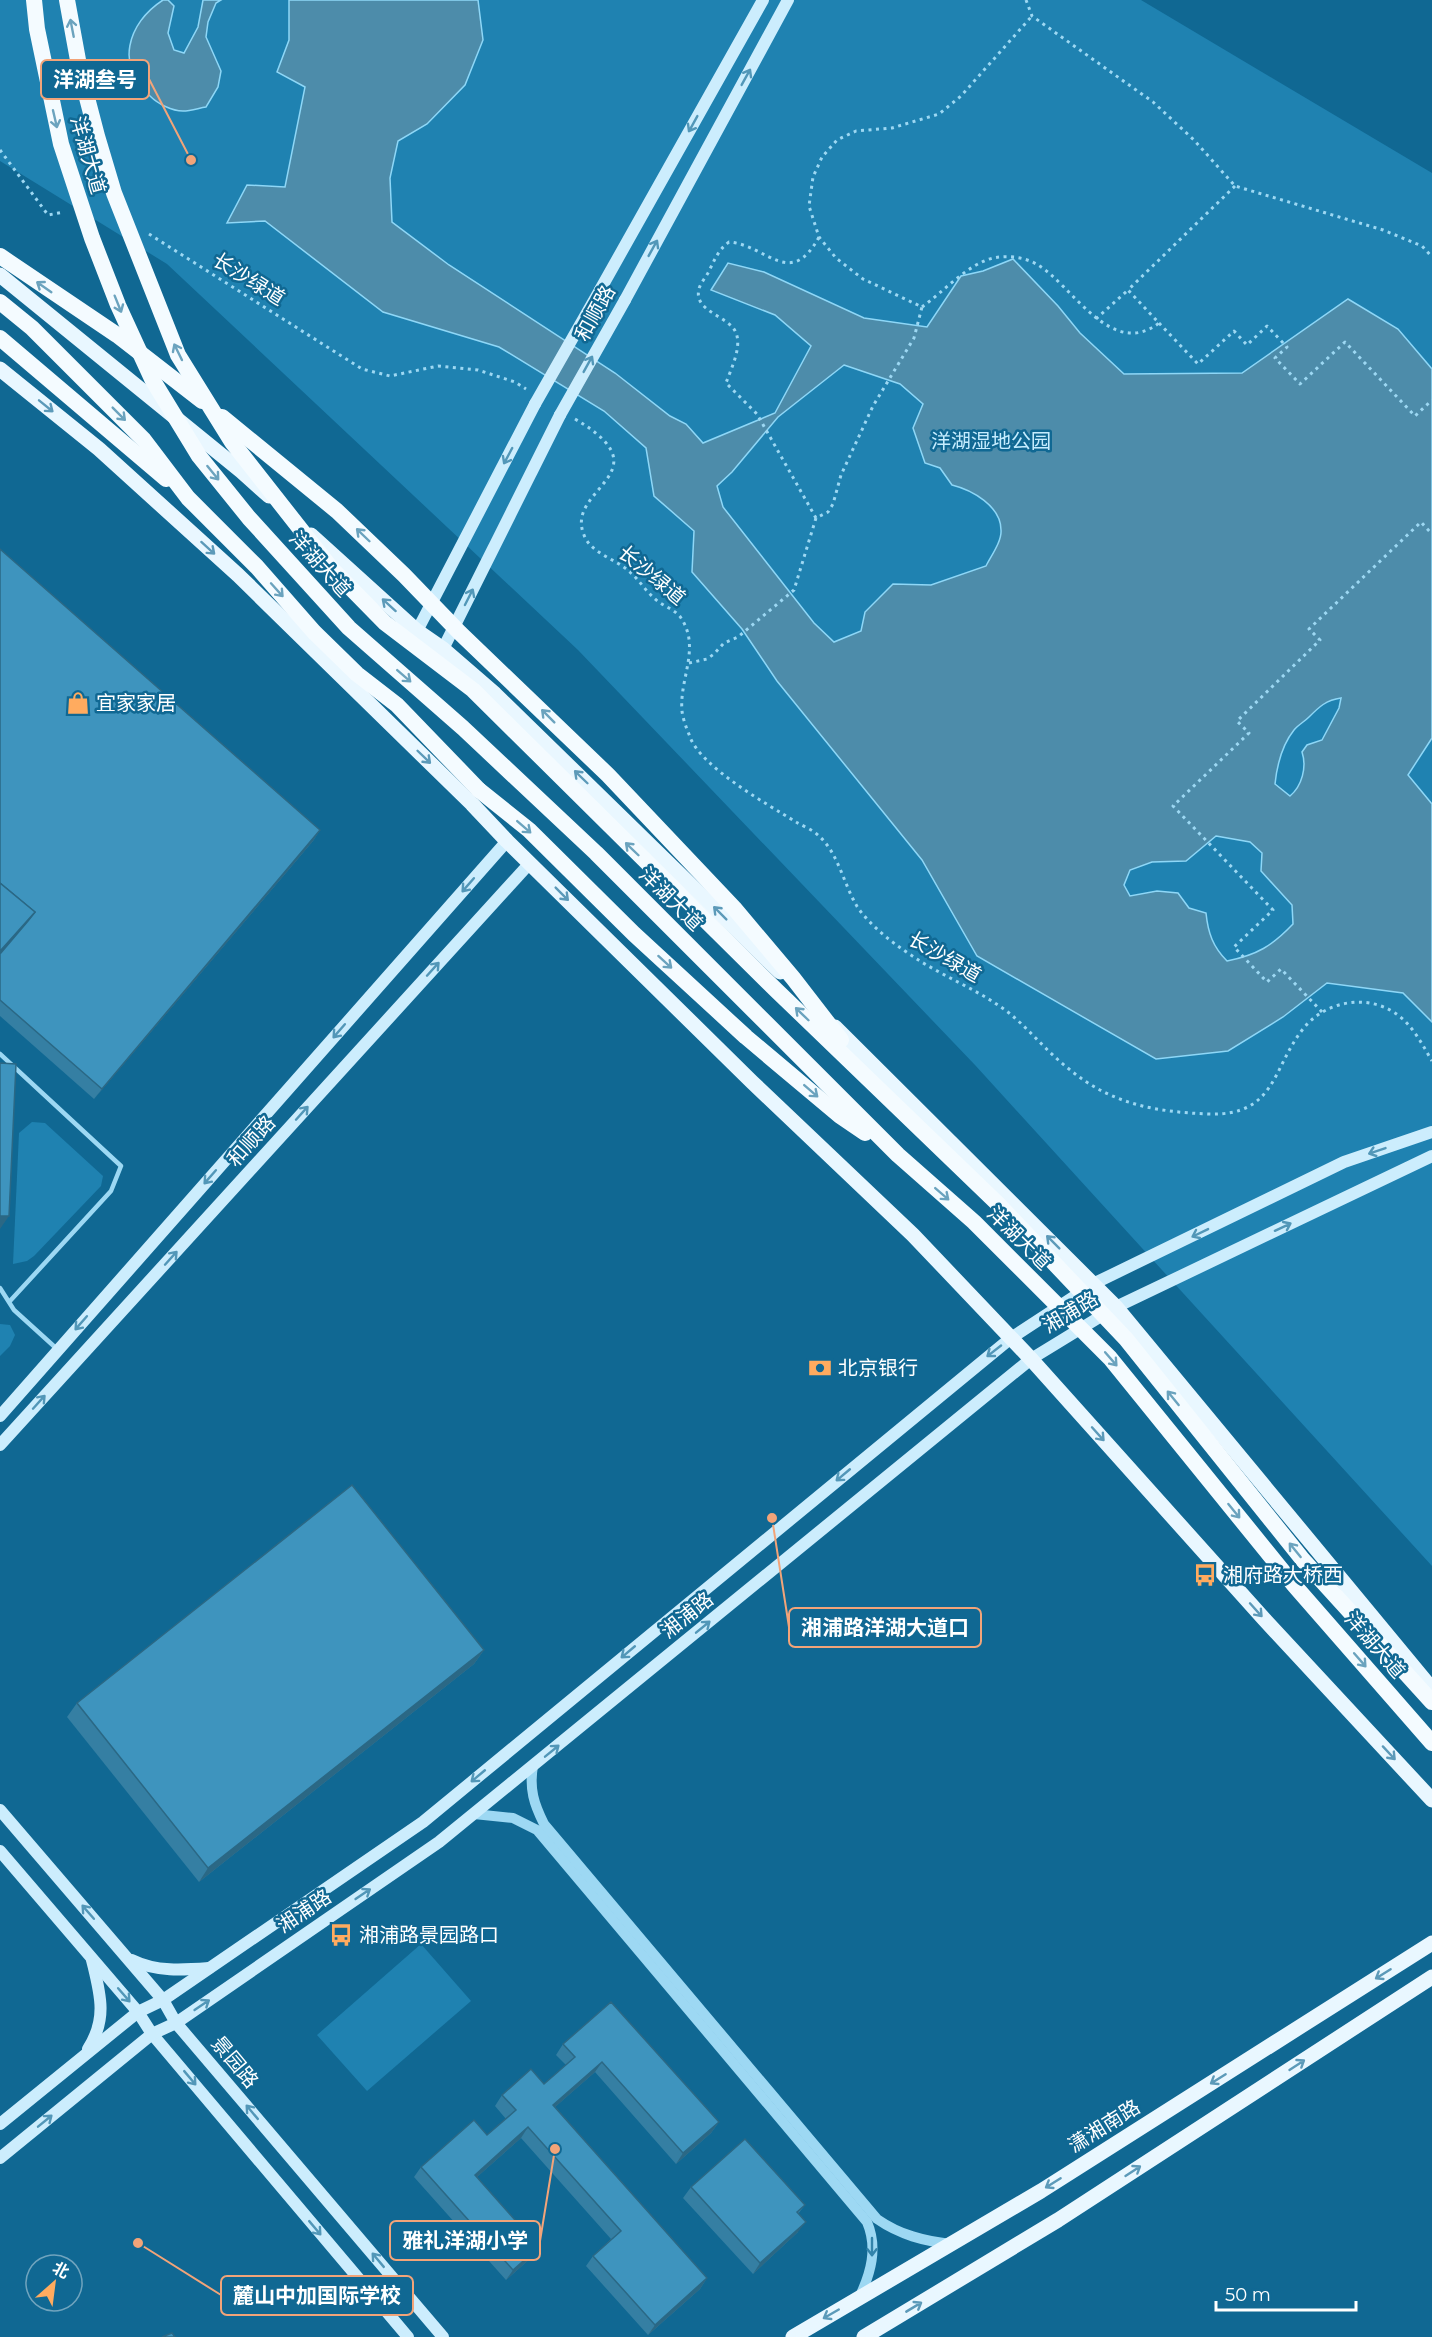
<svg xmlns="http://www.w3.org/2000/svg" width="1432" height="2337" font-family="Montserrat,'Noto Sans SC',sans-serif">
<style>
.green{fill:#1f82b1}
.water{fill:#4d8caa;stroke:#8ed7f7;stroke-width:1.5;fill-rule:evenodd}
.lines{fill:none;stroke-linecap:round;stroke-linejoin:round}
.path{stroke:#9dd8f3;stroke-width:3;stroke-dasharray:3 4.5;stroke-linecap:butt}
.service{stroke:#9dd8f3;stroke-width:4.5}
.tertiary{stroke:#9dd8f3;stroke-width:10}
.secondary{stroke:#ccedfd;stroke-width:12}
.primary{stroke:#e9f7ff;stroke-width:15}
.trunk{stroke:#f4fbff;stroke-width:16}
.path-bridge{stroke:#9dd8f3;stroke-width:3;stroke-dasharray:3 4.5;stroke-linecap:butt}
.secondary-bridge{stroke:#ccedfd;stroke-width:12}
.trunk-bridge{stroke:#f4fbff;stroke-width:16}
.wall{fill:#357fa3}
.shaded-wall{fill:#2b6885}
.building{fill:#3e94be;stroke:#2b6885;stroke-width:1.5}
.oneway{stroke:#6ba3be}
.oneway2{stroke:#5297b8}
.oneway3{stroke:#5c9ab9}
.oneway4{stroke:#3384ab}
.labels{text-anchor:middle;stroke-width:5;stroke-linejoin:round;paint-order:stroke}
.street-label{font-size:20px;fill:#fff;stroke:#106893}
.park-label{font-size:20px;fill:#c5ecfe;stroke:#106893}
.poi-label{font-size:20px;fill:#fff;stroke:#106893;text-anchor:start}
.leader{fill:none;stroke:#f2a479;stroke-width:2}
.callout-dot{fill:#f2a479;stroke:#106893;stroke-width:2}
.callout{fill:#106893;stroke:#f2a479;stroke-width:2}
.callout-label{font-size:21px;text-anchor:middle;font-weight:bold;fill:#fff}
</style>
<rect width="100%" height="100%" fill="#106893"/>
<g class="green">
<polygon points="0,0 1141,0 1432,173 1432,1566 975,1065 578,650 167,264 0,161"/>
<polygon points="32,1122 45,1123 103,1176 101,1186 34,1256 27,1261 13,1264 19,1133"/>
<polygon points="0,1324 10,1325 15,1335 10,1346 0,1356"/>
<polygon points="421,1944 471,2001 367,2091 317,2035"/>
</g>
<g class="water">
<path d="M163 0H168L174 6 168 33 174 50 184 53 198 27 203 0H221L216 3 208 22 206 37 221 71 218 87 206 107C199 108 191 111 183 111 172 111 158 104 150 96 115 67 127 23 163 0Z"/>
<path d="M289 0H478L483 40 465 85 427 124 398 141 390 178 392 222 449 265 615 373 670 416 686 424 703 443 775 413 811 346 775 315 711 290 728 263 764 272 864 318 927 327 961 276 983 271 1013 259 1058 306 1080 333 1124 374 1242 373 1348 299 1398 329 1432 369V738L1408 775 1432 804V1022L1403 993 1327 983 1283 1017 1228 1051 1156 1059 977 956 922 860 777 681 742 629 692 572 694 531 654 496 646 448 604 411 499 347 383 312 265 221 227 223 247 185 285 187 305 87 277 72 289 40ZM844 365 900 384 923 404 913 428 925 463 940 468 952 485C972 490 1001 506 1001 530 1002 541 991 556 986 566L931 585 893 584 865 612 861 631 834 642 814 623 723 507 717 486 732 472 778 417ZM1341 698 1339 708 1322 740 1307 745 1302 752C1307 767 1302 786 1290 796L1275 784C1277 765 1282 745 1294 730 1298 725 1304 722 1309 717 1319 707 1326 700 1341 698ZM1216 836 1250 842 1262 853 1261 871 1292 905 1293 924C1272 946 1257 955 1227 961 1213 947 1208 933 1206 913L1189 908 1178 893 1157 891 1130 896 1124 885 1130 870 1152 862 1186 861Z"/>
</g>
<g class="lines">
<g class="path">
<polyline points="1026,0 1032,16 1153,102 1194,140 1235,186 1383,230 1422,246 1432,257"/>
<polyline points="0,150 48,215 64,212"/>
<polyline points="149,234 362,369 390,376 438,366 478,370 515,382 526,389"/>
<path d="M922 307C943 292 968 264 993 258 1008 255 1025 257 1038 265 1072 285 1111 360 1159 323L1128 290 1235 186"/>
<polyline points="1096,319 1128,290"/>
<path d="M575 419C667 473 564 488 584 535 591 554 617 559 631 573 639 580 645 590 654 598 662 606 675 609 681 618 701 648 679 679 682 711 683 720 687 729 690 737 702 768 767 804 796 822 803 826 813 830 819 836 839 854 844 886 858 908 874 930 898 947 920 961 949 979 982 992 1009 1013 1030 1030 1047 1052 1069 1069 1111 1104 1155 1112 1209 1114 1276 1116 1272 1068 1303 1029 1324 1002 1365 993 1395 1013 1412 1024 1422 1044 1432 1061"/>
<path d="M816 518 757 414 726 383C731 369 742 347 736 333 730 316 693 312 699 289 700 284 705 278 708 273 714 261 718 250 729 242 767 245 790 290 819 237"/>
<polyline points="689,663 707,659 714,654 724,643 738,637 794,590 816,518 828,512 833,504 841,475 873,406 914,338 922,307 863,279 836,258 819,237 809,206 813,177 822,157 837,140 856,131 892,128 939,114 961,96 1032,16"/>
<polyline points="1322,1012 1281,969 1267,982 1234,947 1273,910 1173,806 1249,733 1237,721 1320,640 1309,629 1421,522 1432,534"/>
</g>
<g class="service">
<polyline points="0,1054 121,1166 111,1191 10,1301"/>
<polyline points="0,1288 14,1310 57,1349"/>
</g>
<g class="tertiary">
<path d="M533 1766C529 1789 534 1804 544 1824L877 2219C900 2235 924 2241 951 2244"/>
<path d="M474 1814 513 1818 537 1830 867 2222C878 2248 871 2273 859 2298"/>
</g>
<g class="secondary">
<polyline points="600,290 763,0"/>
<polyline points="625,300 788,0"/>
<polyline points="417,631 535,404"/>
<polyline points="443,649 560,415"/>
<polyline points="0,1416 507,841"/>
<polyline points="0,1445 530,863"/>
<polyline points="0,1810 163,2000 176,2023 443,2337"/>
<polyline points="0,1851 138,2012 152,2034 408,2337"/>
<path d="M132 1960C156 1972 183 1970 209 1968"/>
<path d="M88 2049C108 2018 100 1993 92 1960"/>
<polyline points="0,2124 138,2012 163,2000 423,1822 1011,1338 1095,1283 1344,1162 1432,1132"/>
<polyline points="0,2158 152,2034 176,2023 439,1842 1031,1359 1116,1307 1432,1156"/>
</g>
<g class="primary">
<polyline points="0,275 241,471 269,496"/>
<polyline points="0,369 99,449 238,575 472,804 507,841 752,1082 913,1235 1031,1359 1264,1619 1432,1800"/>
<polyline points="311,535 417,631 443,649 495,694 780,972"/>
<polyline points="835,1027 1116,1307 1432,1689"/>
<polyline points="793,2337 1041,2191 1432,1943"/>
<polyline points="864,2337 1058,2220 1432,1977"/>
</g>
<g class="trunk">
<polyline points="0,302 32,328 144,440 188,498 257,567 314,632 357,674 397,705 479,790"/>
<polyline points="0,338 166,479"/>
</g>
<polyline class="path-bridge" points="1159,323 1198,364 1234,331 1247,345 1267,326 1287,347 1275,358 1300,384 1345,342 1415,416 1432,400"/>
<g class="secondary-bridge">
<polyline points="535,404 600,290"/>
<polyline points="560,415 625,300"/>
</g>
<g class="trunk-bridge">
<polyline points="34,0 37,29 61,144 92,238 118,305 152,379 199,456 249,518 349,628 463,728 596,853 898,1155 974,1222 1110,1358 1294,1585 1432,1743"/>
<polyline points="67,0 80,71 97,136 114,193 178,355 232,442 331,568 385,623 473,690 776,990 998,1204 1126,1339 1303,1560 1432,1702"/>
<polyline points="0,256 117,335 202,401"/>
<polyline points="222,417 337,511 404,575 460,633 608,775 734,908 793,978 841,1040"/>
<polyline points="479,790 529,830 634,934 746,1037 840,1116 865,1133"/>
</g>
</g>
<g class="wall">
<polygon points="0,549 320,830 313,841 94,1099 0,1016"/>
<polygon points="484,1650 474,1664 199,1882 67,1717 77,1703"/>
<polygon points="611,2002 719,2122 711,2133 676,2164 595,2072 555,2107 707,2278 700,2289 648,2335 586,2266 593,2256 611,2239 521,2138 477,2177 532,2257 506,2280 414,2177 421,2167 487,2135 506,2119 495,2106 502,2095 544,2084 566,2065 556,2055 563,2044"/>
<polygon points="691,2187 805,2205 798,2214 798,2232 753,2274 683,2198"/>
</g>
<g class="shaded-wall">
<polygon points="320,830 313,841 94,1099 102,1089"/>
<polygon points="35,912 21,932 0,955 0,951"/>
<polygon points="0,1216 9,1216 0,1229"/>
<polygon points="484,1650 474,1664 199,1882 208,1868"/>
<polygon points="602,2062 595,2072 546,2115 553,2105"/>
<polygon points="719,2122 711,2133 676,2164 683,2153"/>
<polygon points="528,2127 521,2138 468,2185 475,2175"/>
<polygon points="806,2222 798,2232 753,2274 760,2263"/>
<polygon points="539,2247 532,2257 506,2280 513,2270"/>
<polygon points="707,2278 700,2289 648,2335 655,2325"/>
</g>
<g class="building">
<polygon points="0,549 320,830 102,1089 0,1000 0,954 28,921 35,912 0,883"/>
<polygon points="0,883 35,912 0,951"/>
<polygon points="0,1063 16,1064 9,1216 0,1216"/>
<polygon points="352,1485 484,1650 208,1868 77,1703"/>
<polygon points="611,2002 719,2122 683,2153 602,2062 553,2105 707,2278 655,2325 593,2256 621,2231 528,2127 475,2175 539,2247 513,2270 421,2167 474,2120 487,2135 516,2110 502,2095 531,2069 544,2084 575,2057 563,2044"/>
<polygon points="745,2139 805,2205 797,2212 806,2222 760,2263 691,2187"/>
<polygon points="172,2333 175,2337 162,2337"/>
</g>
<defs><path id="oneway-shaft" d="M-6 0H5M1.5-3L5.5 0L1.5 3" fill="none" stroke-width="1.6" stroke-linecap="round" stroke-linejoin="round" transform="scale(1.5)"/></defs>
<g class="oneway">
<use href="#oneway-shaft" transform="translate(72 28) rotate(-101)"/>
<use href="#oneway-shaft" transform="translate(55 119) rotate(77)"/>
<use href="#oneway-shaft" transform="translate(44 287) rotate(-145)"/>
<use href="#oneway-shaft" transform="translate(118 304) rotate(68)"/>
<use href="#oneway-shaft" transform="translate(178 352) rotate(-116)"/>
<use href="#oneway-shaft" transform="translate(119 414) rotate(45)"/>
<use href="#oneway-shaft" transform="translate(213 473) rotate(51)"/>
<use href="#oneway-shaft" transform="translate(363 535) rotate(-136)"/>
<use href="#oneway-shaft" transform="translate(277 590) rotate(48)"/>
<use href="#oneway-shaft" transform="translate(404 676) rotate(41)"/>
<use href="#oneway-shaft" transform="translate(548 716) rotate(-135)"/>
<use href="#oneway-shaft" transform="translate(524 827) rotate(41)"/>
<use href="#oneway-shaft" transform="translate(632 849) rotate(-136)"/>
<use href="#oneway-shaft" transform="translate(665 962) rotate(42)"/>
<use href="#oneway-shaft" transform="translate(802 1014) rotate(-136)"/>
<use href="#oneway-shaft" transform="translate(811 1091) rotate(41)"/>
<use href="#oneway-shaft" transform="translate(942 1194) rotate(41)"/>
<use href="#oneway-shaft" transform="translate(1111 1359) rotate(49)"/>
<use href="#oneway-shaft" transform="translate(1173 1398) rotate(-129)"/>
<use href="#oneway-shaft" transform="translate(1234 1511) rotate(51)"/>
<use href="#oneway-shaft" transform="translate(1295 1550) rotate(-129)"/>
<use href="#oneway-shaft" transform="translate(1360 1660) rotate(49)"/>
</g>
<g class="oneway2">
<use href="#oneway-shaft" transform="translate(746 77) rotate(-61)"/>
<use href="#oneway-shaft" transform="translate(693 124) rotate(119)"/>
<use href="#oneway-shaft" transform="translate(653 248) rotate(-61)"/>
<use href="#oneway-shaft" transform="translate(588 364) rotate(-61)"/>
<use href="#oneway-shaft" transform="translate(508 456) rotate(118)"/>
<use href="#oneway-shaft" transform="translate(469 597) rotate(-63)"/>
<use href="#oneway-shaft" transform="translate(468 885) rotate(131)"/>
<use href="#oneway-shaft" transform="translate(433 969) rotate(-48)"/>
<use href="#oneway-shaft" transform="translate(339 1031) rotate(131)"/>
<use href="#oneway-shaft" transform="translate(302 1113) rotate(-48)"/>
<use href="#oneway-shaft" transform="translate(1377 1151) rotate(161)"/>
<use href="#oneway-shaft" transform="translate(210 1177) rotate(131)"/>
<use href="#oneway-shaft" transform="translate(1283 1227) rotate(-25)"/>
<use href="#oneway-shaft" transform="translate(1200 1233) rotate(154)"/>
<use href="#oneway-shaft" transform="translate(171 1258) rotate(-48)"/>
<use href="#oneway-shaft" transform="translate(81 1323) rotate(131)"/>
<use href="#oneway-shaft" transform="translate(994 1351) rotate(142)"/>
<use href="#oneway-shaft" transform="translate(39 1402) rotate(-48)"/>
<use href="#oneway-shaft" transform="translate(843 1475) rotate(140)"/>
<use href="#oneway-shaft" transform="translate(703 1627) rotate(-39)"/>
<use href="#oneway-shaft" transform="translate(628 1652) rotate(140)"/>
<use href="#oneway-shaft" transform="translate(552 1751) rotate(-39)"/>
<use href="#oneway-shaft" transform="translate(478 1776) rotate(140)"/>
<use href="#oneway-shaft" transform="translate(363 1894) rotate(-34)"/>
<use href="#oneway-shaft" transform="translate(88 1912) rotate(-131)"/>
<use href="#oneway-shaft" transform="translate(124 1995) rotate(49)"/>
<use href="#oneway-shaft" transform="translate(202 2005) rotate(-34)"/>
<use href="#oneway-shaft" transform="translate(190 2078) rotate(50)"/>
<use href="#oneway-shaft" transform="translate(252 2112) rotate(-130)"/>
<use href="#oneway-shaft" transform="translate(45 2121) rotate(-39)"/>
<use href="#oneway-shaft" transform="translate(315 2228) rotate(50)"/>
<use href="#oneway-shaft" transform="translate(378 2260) rotate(-130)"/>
</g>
<g class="oneway3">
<use href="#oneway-shaft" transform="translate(46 406) rotate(39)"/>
<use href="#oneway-shaft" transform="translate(208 548) rotate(42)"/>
<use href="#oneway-shaft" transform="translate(389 605) rotate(-138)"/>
<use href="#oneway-shaft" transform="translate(424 757) rotate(44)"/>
<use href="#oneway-shaft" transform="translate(581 777) rotate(-136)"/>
<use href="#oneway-shaft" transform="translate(562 894) rotate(45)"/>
<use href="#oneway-shaft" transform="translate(720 913) rotate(-135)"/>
<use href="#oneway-shaft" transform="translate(1053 1242) rotate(-135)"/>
<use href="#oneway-shaft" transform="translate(1098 1434) rotate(48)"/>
<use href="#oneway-shaft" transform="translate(1256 1610) rotate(48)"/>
<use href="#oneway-shaft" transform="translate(1389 1753) rotate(47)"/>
<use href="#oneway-shaft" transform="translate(1383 1974) rotate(148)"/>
<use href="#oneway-shaft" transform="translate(1297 2065) rotate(-33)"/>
<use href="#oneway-shaft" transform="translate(1218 2079) rotate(148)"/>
<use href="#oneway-shaft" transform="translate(1133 2171) rotate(-33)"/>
<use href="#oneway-shaft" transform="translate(1053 2183) rotate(148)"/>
<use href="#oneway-shaft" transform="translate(914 2307) rotate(-31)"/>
<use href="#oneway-shaft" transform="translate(831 2314) rotate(150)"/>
</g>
<use class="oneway4" href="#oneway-shaft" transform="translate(872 2247) rotate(90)"/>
<defs>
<g id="shop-bare" transform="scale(1.8)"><path d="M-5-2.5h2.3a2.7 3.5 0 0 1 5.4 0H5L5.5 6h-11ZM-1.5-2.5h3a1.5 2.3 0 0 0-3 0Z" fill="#ffab5f" stroke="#106893" stroke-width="2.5" paint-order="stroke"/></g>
<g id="bank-bare" transform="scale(1.8)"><path d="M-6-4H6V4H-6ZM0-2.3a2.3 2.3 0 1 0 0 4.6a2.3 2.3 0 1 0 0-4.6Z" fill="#ffab5f" stroke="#106893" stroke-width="2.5" paint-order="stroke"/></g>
<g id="bus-bare" transform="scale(1.8)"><path d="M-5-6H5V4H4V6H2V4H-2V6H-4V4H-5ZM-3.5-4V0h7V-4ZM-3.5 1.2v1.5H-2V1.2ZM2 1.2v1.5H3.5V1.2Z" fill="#ffab5f" stroke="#106893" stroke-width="2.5" paint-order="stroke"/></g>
</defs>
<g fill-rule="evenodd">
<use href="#shop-bare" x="78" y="703"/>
<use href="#bank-bare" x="820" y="1368"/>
<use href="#bus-bare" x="1205" y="1575"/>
<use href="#bus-bare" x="341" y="1935"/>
</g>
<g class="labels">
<g class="street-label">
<text transform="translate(88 155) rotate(74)" y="7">洋湖大道</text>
<text transform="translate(249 279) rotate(32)" y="7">长沙绿道</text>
<text transform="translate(595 313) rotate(-61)" y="7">和顺路</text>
<text transform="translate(320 564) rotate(48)" y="7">洋湖大道</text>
<text transform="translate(652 575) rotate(40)" y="7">长沙绿道</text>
<text transform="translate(671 899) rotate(45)" y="7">洋湖大道</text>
<text transform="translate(945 957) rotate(30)" y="7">长沙绿道</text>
<text transform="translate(251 1141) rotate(-48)" y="7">和顺路</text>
<text transform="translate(1019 1238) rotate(45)" y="7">洋湖大道</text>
<text transform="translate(1070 1312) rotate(-31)" y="7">湘浦路</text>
<text transform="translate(687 1615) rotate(-39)" y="7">湘浦路</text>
<text transform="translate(1375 1645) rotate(49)" y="7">洋湖大道</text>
<text transform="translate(304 1911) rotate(-34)" y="7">湘浦路</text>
<text transform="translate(235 2062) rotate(50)" y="7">景园路</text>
<text transform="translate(1104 2126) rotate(-32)" y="7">潇湘南路</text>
</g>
<g class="park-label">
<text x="991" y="448">洋湖湿地公园</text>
</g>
<g class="poi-label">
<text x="96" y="710">宜家家居</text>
<text x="838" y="1375">北京银行</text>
<text x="1223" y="1582">湘府路大桥西</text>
<text x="359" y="1942">湘浦路景园路口</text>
</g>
</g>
<path class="leader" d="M191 160L149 79M772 1518L789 1627M555 2149L540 2241M138 2243L221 2295"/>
<g class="callout-dot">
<circle cx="191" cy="160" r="6"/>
<circle cx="772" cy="1518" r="6"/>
<circle cx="555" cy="2149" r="6"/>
<circle cx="138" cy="2243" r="6"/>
</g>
<g class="callout">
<rect x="41" y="60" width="108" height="39" rx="6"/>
<rect x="789" y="1608" width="192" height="39" rx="6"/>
<rect x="390" y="2221" width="150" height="39" rx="6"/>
<rect x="221" y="2276" width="192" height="39" rx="6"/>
</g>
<g class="callout-label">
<text x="95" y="87">洋湖叁号</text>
<text x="885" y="1635">湘浦路洋湖大道口</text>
<text x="465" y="2248">雅礼洋湖小学</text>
<text x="317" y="2303">麓山中加国际学校</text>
</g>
<g transform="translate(54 2283) rotate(28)"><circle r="28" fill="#106893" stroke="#70a4be" stroke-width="1.5"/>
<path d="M0-4.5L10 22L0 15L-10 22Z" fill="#ffab5f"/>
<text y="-9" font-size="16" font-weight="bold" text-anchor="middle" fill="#ffffff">北</text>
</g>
<path d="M1216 2301v9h140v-9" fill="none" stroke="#ffffff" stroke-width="3"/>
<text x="1225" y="2301" font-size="18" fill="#ffffff" stroke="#106893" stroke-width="4.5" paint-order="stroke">50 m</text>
</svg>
